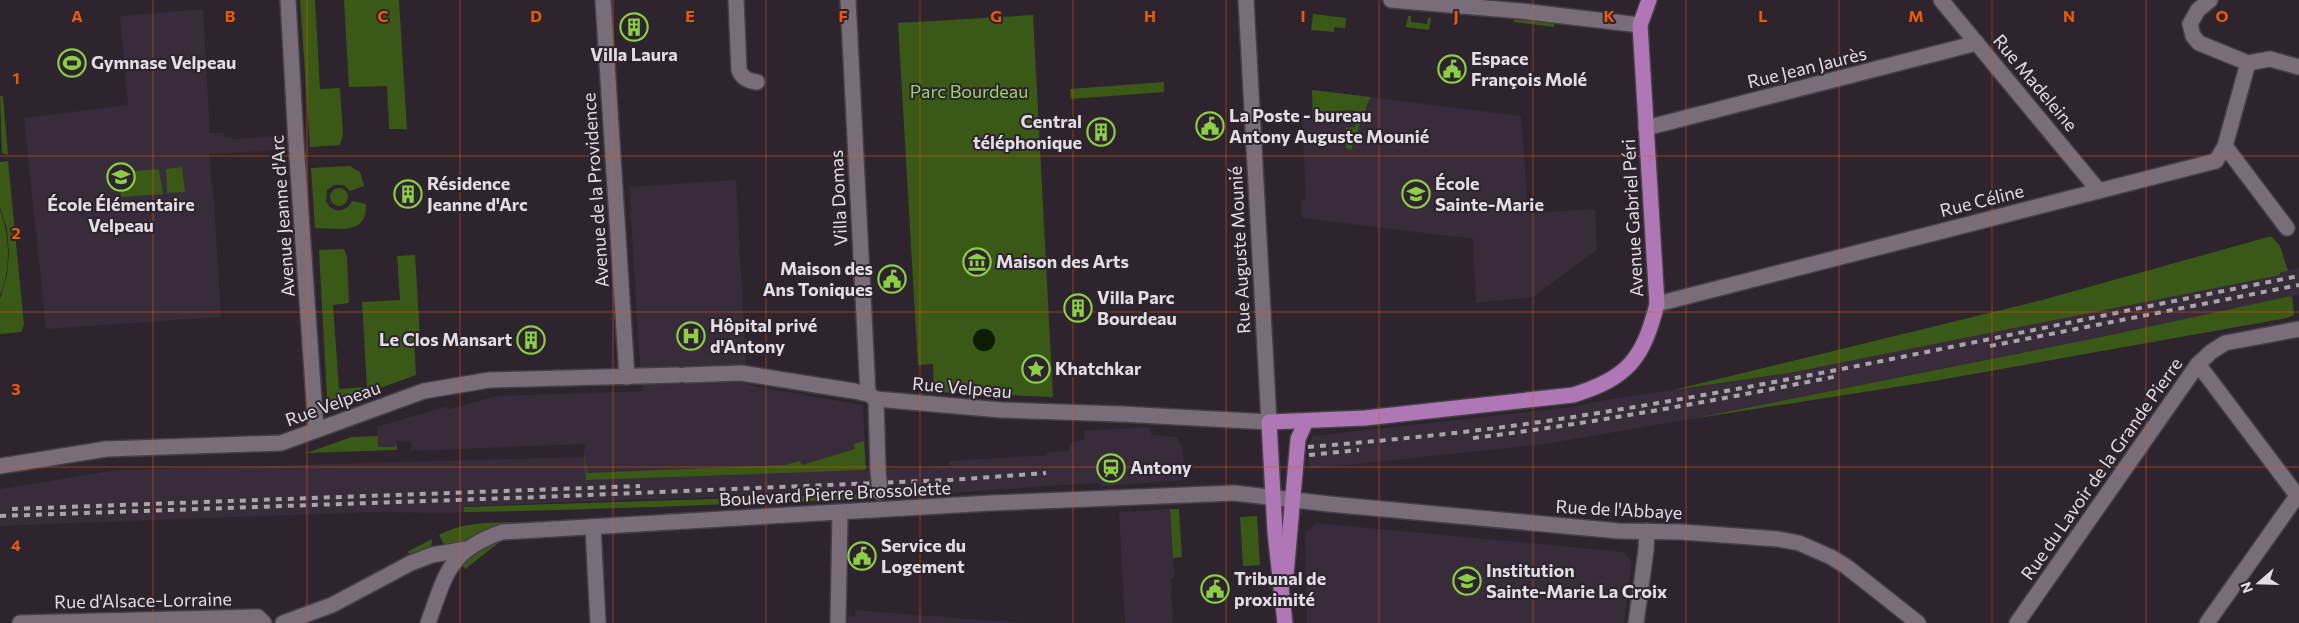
<svg xmlns="http://www.w3.org/2000/svg" width="2299" height="623" font-family="Commissioner,sans-serif">
<style>
.built{fill:#382b3a}
.green{fill:#3a5917}
.water{fill:#0e1b03}
.lines{fill:none;stroke-linecap:round;stroke-linejoin:round}
.minor-casing{stroke:#463f47;stroke-width:18}
.major-casing{stroke:#463f47;stroke-width:18}
.minor{stroke:#786d79;stroke-width:15}
.major{stroke:#af77b6;stroke-width:15}
.rail{stroke:#aaa3ab;stroke-width:4;stroke-dasharray:6 6;stroke-linecap:butt}
.minor-bridge-casing{stroke:#463f47;stroke-width:18;stroke-linecap:butt}
.minor-bridge{stroke:#786d79;stroke-width:15}
.grid{fill:none;stroke:#e8590c;stroke-width:1;stroke-opacity:0.55}
.labels{text-anchor:middle;stroke-width:4;stroke-linejoin:round;paint-order:stroke}
.poi-label{font-size:18px;font-weight:bold;fill:#e2dce3;stroke:#2d242e;text-anchor:start}
.street-label{font-size:18px;fill:#e2dce3;stroke:#2d242e}
.park-label{font-size:18px;fill:#9cd368;stroke:#2d242e}
.grid-label{font-size:16px;text-anchor:middle;font-weight:bold;fill:#e8590c;stroke:#2d242e;stroke-width:4;stroke-linejoin:round;paint-order:stroke}
</style>
<rect width="100%" height="100%" fill="#2d242e"/>
<g class="built">
<polygon points="203,9 210,133 223,133 224,136 236,139 284,135 284,150 209,154 214,201 221,317 46,329 24,118 128,105 120,16"/>
<polygon points="1312,90 1521,116 1528,213 1595,209 1597,250 1533,297 1476,303 1473,239 1302,218 1301,200 1306,199 1302,119 1313,119"/>
<polygon points="736,180 747,385 863,405 866,470 949,466 949,461 1047,455 1047,452 1069,451 1069,444 1085,439 1084,431 1150,427 1151,434 1181,438 1178,438 1179,444 1182,444 1185,480 1107,486 1101,486 1100,483 1048,486 951,493 951,489 464,506 464,512 450,513 371,512 0,526 0,489 117,470 584,457 585,444 411,451 411,441 396,441 395,447 378,447 377,427 447,406 448,410 495,396 643,391 640,363 629,187"/>
<polygon points="2299,268 2299,295 2106,336 1691,419 1545,444 1310,469 1308,445 1312,436 1572,407 1605,400 1789,373"/>
<polygon points="1170,509 1174,572 1174,578 1171,579 1173,623 1125,623 1119,512"/>
<polygon points="1316,523 1624,552 1632,562 1624,623 1307,623 1305,533"/>
<polygon points="855,610 955,618 1027,623 846,623 847,617 855,617"/>
</g>
<g class="green">
<polygon points="300,0 315,0 320,89 340,88 343,135 340,145 310,147"/>
<polygon points="344,0 399,0 407,129 389,129 387,86 349,87"/>
<polygon points="1313,14 1346,18 1345,28 1334,27 1334,32 1311,30"/>
<polygon points="1033,15 1053,397 934,392 933,364 918,365 898,23"/>
<polygon points="1408,16 1411,16 1411,22 1427,24 1428,18 1431,18 1429,30 1406,27"/>
<polygon points="1515,16 1555,20 1554,27 1514,22"/>
<polygon points="1164,82 1164,92 1071,99 1070,89"/>
<polygon points="1312,90 1370,97 1351,150 1346,148 1345,128 1355,127 1354,110 1339,111 1339,118 1313,119"/>
<polygon points="0,96 3,96 8,155 2,153"/>
<polygon points="8,161 24,325 21,332 0,334 0,299 7,275 9,253 7,229 0,207 0,162"/>
<path d="M350 166 360 172 364 186 350 191 344 185H334L327 190 326 201C332 214 346 213 352 201L366 204C367 236 339 228 315 228L311 168Z"/>
<polygon points="182,167 185,192 167,193 166,169"/>
<polygon points="159,169 163,194 121,197 120,172"/>
<circle cx="339" cy="197" r="9"/>
<path d="M0 210C10 236 11 270 0 295Z"/>
<polygon points="2268,237 2272,237 2280,246 2288,271 2280,272 2280,275 1789,373 1673,390 2042,300"/>
<polygon points="344,249 347,257 349,303 333,305 339,389 367,387 362,302 400,300 397,256 415,255 420,336 414,337 416,375 336,404 327,398 319,250"/>
<polygon points="2292,296 2294,315 2287,318 1934,381 1691,419 2106,336"/>
<polygon points="378,436 378,447 395,447 396,441 397,450 306,453 352,437"/>
<polygon points="864,441 866,470 586,480 584,451 587,473 785,465 800,461 802,465 855,449 854,444"/>
<polygon points="951,489 951,493 901,496 898,492"/>
<path d="M867 494 864 499C730 504 598 510 464 512V507Z"/>
<polygon points="1170,509 1179,509 1182,557 1173,558"/>
<polygon points="1257,516 1260,565 1243,566 1240,517"/>
<path d="M523 522V527L450 546 444 544 439 535C465 521 494 523 523 522Z"/>
<polygon points="504,536 506,541 501,541 465,569 459,561"/>
<polygon points="432,539 431,550 414,556 407,552"/>
</g>
<circle class="water" cx="984" cy="340" r="11"/>
<g class="lines">
<g class="minor-casing">
<g id="minor">
<polyline points="288,0 296,142 316,430"/>
<polyline points="603,0 627,377"/>
<path d="M736 0 739 70C742 78 748 81 757 82"/>
<polyline points="848,0 868,394"/>
<polyline points="1391,0 1521,11 1640,25"/>
<polyline points="1941,0 2099,191"/>
<polyline points="2210,0 2198,10 2190,24 2193,36 2199,43 2248,63 2270,59 2299,67"/>
<polyline points="1646,128 1977,43"/>
<polyline points="2225,146 2287,228"/>
<polyline points="1657,304 2216,161 2225,146 2248,63"/>
<polyline points="2198,364 2299,498"/>
<polyline points="685,375 741,373 854,391 868,394 876,399 1001,410 1121,414 1269,422 1246,0"/>
<polyline points="876,399 878,470"/>
<polyline points="0,466 106,449 281,443 424,391 489,380 678,375"/>
<polyline points="593,527 598,623"/>
<polyline points="20,623 258,617 264,623"/>
<polyline points="283,623 332,605 411,563 432,555 466,549"/>
<path d="M428 623C446 574 448 551 502 532L991 503 1234 493 1329 504 1619 531 1682 532 1778 539 1799 543 1831 557 1847 567 1918 623"/>
<polyline points="838,623 840,513"/>
<polyline points="1636,623 1646,550 1647,531"/>
<polyline points="2017,623 2198,364 2211,352 2225,343 2299,329"/>
<polyline points="2207,623 2297,496"/>
</g>
</g>
<g class="major-casing">
<g id="major">
<polyline points="1286,575 1298,439 1306,421"/>
<path d="M1285 623 1275 532 1269 422 1365 418 1573 395C1628 378 1643 359 1657 304L1640 25 1649 0"/>
</g>
</g>
<use href="#minor" class="minor"/>
<use href="#major" class="major"/>
<g class="rail">
<polyline points="1990,346 2299,285"/>
<path d="M1473 438C1596 423 1717 400 1838 376"/>
<path d="M1308 447C1392 440 1476 432 1560 419 1808 381 2053 324 2299 276"/>
<polyline points="1309,455 1359,450"/>
<polyline points="12,509 640,486"/>
<polyline points="0,516 540,497 950,480 1046,473"/>
</g>
<g class="minor-bridge-casing">
<polyline id="minor-bridge" points="878,470 880,493"/>
</g>
<use href="#minor-bridge" class="minor-bridge"/>
</g>
<path class="grid" d="M153 0V623M307 0V623M460 0V623M613 0V623M766 0V623M920 0V623M1073 0V623M1226 0V623M1379 0V623M1533 0V623M1686 0V623M1839 0V623M1992 0V623M2146 0V623M0 156H2299M0 312H2299M0 467H2299"/>
<defs>
<g id="building-ring" transform="scale(1.4375)"><circle r="9.5" fill="#2d242e" stroke="#8cce45" stroke-width="1.5"/><path d="M-4-6H4V6H1V3H-1V6H-4ZM-2.5-4.3h1.7v1.8h-1.7ZM.8-4.3h1.7v1.8H.8ZM-2.5-1h1.7V.8h-1.7ZM.8-1h1.7V.8H.8Z" fill="#8cce45"/></g>
<g id="stadium-ring" transform="scale(1.4375)"><circle r="9.5" fill="#2d242e" stroke="#8cce45" stroke-width="1.5"/><path d="M0-5a6.5 5 0 1 0 0 10a6.5 5 0 1 0 0-10ZM-3.5-1.8h7v3.6h-7Z" fill="#8cce45"/></g>
<g id="civic-ring" transform="scale(1.4375)"><circle r="9.5" fill="#2d242e" stroke="#8cce45" stroke-width="1.5"/><path d="M-.6-6.5H3V-4.5H.6V-3L4-1V1h2V6H-6V1h2V-1L-.6-3ZM-1.2 2.5V6h2.4V2.5Z" fill="#8cce45"/></g>
<g id="school-ring" transform="scale(1.4375)"><circle r="9.5" fill="#2d242e" stroke="#8cce45" stroke-width="1.5"/><path d="M0-5L7-2L0 1L-7-2ZM-4 1L0 2.5L4 1V4Q0 6-4 4Z" fill="#8cce45"/></g>
<g id="museum-ring" transform="scale(1.4375)"><circle r="9.5" fill="#2d242e" stroke="#8cce45" stroke-width="1.5"/><path d="M0-6L6-3V-2H-6V-3ZM-5-1h2V3h-2ZM-1-1h2V3h-2ZM3-1h2V3H3ZM-6 4H6V6H-6Z" fill="#8cce45"/></g>
<g id="hospital-ring" transform="scale(1.4375)"><circle r="9.5" fill="#2d242e" stroke="#8cce45" stroke-width="1.5"/><path d="M-5-5h3v3.5h4V-5h3V5h-3V1.5h-4V5h-3Z" fill="#8cce45"/></g>
<g id="sight-ring" transform="scale(1.4375)"><circle r="9.5" fill="#2d242e" stroke="#8cce45" stroke-width="1.5"/><path d="M0-6L1.8-2.2L6-1.7L2.9 1.2L3.7 5.4L0 3.3L-3.7 5.4L-2.9 1.2L-6-1.7L-1.8-2.2Z" fill="#8cce45"/></g>
<g id="station-ring" transform="scale(1.4375)"><circle r="9.5" fill="#2d242e" stroke="#8cce45" stroke-width="1.5"/><path d="M-3-6H3Q5-6 5-4V2Q5 4 3 4L4.5 6H3L1.5 4h-3L-3 6H-4.5L-3 4Q-5 4-5 2V-4Q-5-6-3-6ZM-3.5-4v3h7v-3ZM-3.5 1v1.5H-2V1ZM2 1v1.5H3.5V1Z" fill="#8cce45"/></g>
</defs>
<g fill-rule="evenodd">
<use href="#building-ring" x="634" y="27"/>
<use href="#stadium-ring" x="72" y="63"/>
<use href="#civic-ring" x="1452" y="69"/>
<use href="#civic-ring" x="1210" y="126"/>
<use href="#building-ring" x="1101" y="132"/>
<use href="#school-ring" x="121" y="177"/>
<use href="#building-ring" x="408" y="194"/>
<use href="#school-ring" x="1416" y="194"/>
<use href="#museum-ring" x="977" y="262"/>
<use href="#civic-ring" x="892" y="279"/>
<use href="#building-ring" x="1078" y="308"/>
<use href="#hospital-ring" x="691" y="336"/>
<use href="#building-ring" x="531" y="340"/>
<use href="#sight-ring" x="1036" y="369"/>
<use href="#station-ring" x="1111" y="468"/>
<use href="#civic-ring" x="862" y="556"/>
<use href="#school-ring" x="1467" y="581"/>
<use href="#civic-ring" x="1215" y="589"/>
</g>
<g class="labels">
<g class="poi-label">
<text x="634" y="61" text-anchor="middle">Villa Laura</text>
<text x="1471" y="65">Espace<tspan x="1471" dy="21">François Molé</tspan></text>
<text x="91" y="69">Gymnase Velpeau</text>
<text x="1229" y="122">La Poste - bureau<tspan x="1229" dy="21">Antony Auguste Mounié</tspan></text>
<text x="1082" y="128" text-anchor="end">Central<tspan x="1082" dy="21">téléphonique</tspan></text>
<text x="427" y="190">Résidence<tspan x="427" dy="21">Jeanne d'Arc</tspan></text>
<text x="1435" y="190">École<tspan x="1435" dy="21">Sainte-Marie</tspan></text>
<text x="121" y="211" text-anchor="middle">École Élémentaire<tspan x="121" dy="21">Velpeau</tspan></text>
<text x="996" y="268">Maison des Arts</text>
<text x="873" y="275" text-anchor="end">Maison des<tspan x="873" dy="21">Ans Toniques</tspan></text>
<text x="1097" y="304">Villa Parc<tspan x="1097" dy="21">Bourdeau</tspan></text>
<text x="710" y="332">Hôpital privé<tspan x="710" dy="21">d'Antony</tspan></text>
<text x="512" y="346" text-anchor="end">Le Clos Mansart</text>
<text x="1055" y="375">Khatchkar</text>
<text x="1130" y="474">Antony</text>
<text x="881" y="552">Service du<tspan x="881" dy="21">Logement</tspan></text>
<text x="1486" y="577">Institution<tspan x="1486" dy="21">Sainte-Marie La Croix</tspan></text>
<text x="1234" y="585">Tribunal de<tspan x="1234" dy="21">proximité</tspan></text>
</g>
<g class="street-label">
<text transform="translate(1807 68) rotate(-14)" y="6">Rue Jean Jaurès</text>
<text transform="translate(2035 83) rotate(50)" y="6">Rue Madeleine</text>
<text transform="translate(596 190) rotate(-94)" y="6">Avenue de la Providence</text>
<text transform="translate(839 198) rotate(-93)" y="6">Villa Domas</text>
<text transform="translate(1982 201) rotate(-14)" y="6">Rue Céline</text>
<text transform="translate(283 216) rotate(-94)" y="6">Avenue Jeanne d'Arc</text>
<text transform="translate(1633 218) rotate(-93)" y="6">Avenue Gabriel Péri</text>
<text transform="translate(1240 250) rotate(-93)" y="6">Rue Auguste Mounié</text>
<text transform="translate(962 388) rotate(5)" y="6">Rue Velpeau</text>
<text transform="translate(333 404) rotate(-20)" y="6">Rue Velpeau</text>
<text transform="translate(2102 469) rotate(-55)" y="6">Rue du Lavoir de la Grande Pierre</text>
<text transform="translate(835 494) rotate(-3)" y="6">Boulevard Pierre Brossolette</text>
<text transform="translate(1619 510) rotate(3)" y="6">Rue de l'Abbaye</text>
<text transform="translate(143 601) rotate(-1)" y="6">Rue d'Alsace-Lorraine</text>
</g>
<g class="park-label">
<text x="969" y="98">Parc Bourdeau</text>
</g>
</g>
<g class="grid-label">
<text x="77" y="22">A</text>
<text x="230" y="22">B</text>
<text x="383" y="22">C</text>
<text x="536" y="22">D</text>
<text x="690" y="22">E</text>
<text x="843" y="22">F</text>
<text x="996" y="22">G</text>
<text x="1150" y="22">H</text>
<text x="1303" y="22">I</text>
<text x="1456" y="22">J</text>
<text x="1609" y="22">K</text>
<text x="1763" y="22">L</text>
<text x="1916" y="22">M</text>
<text x="2069" y="22">N</text>
<text x="2222" y="22">O</text>
<text x="16" y="84">1</text>
<text x="16" y="239">2</text>
<text x="16" y="395">3</text>
<text x="16" y="551">4</text>
</g>
<g transform="translate(2259 583) rotate(250)" stroke="#2d242e" stroke-width="4" paint-order="stroke">
<path d="M0-4L9 19L0 12L-9 19Z" fill="#e2dce3"/>
<text y="-8" font-size="14" font-weight="bold" text-anchor="middle" fill="#e2dce3">N</text>
</g>
</svg>
